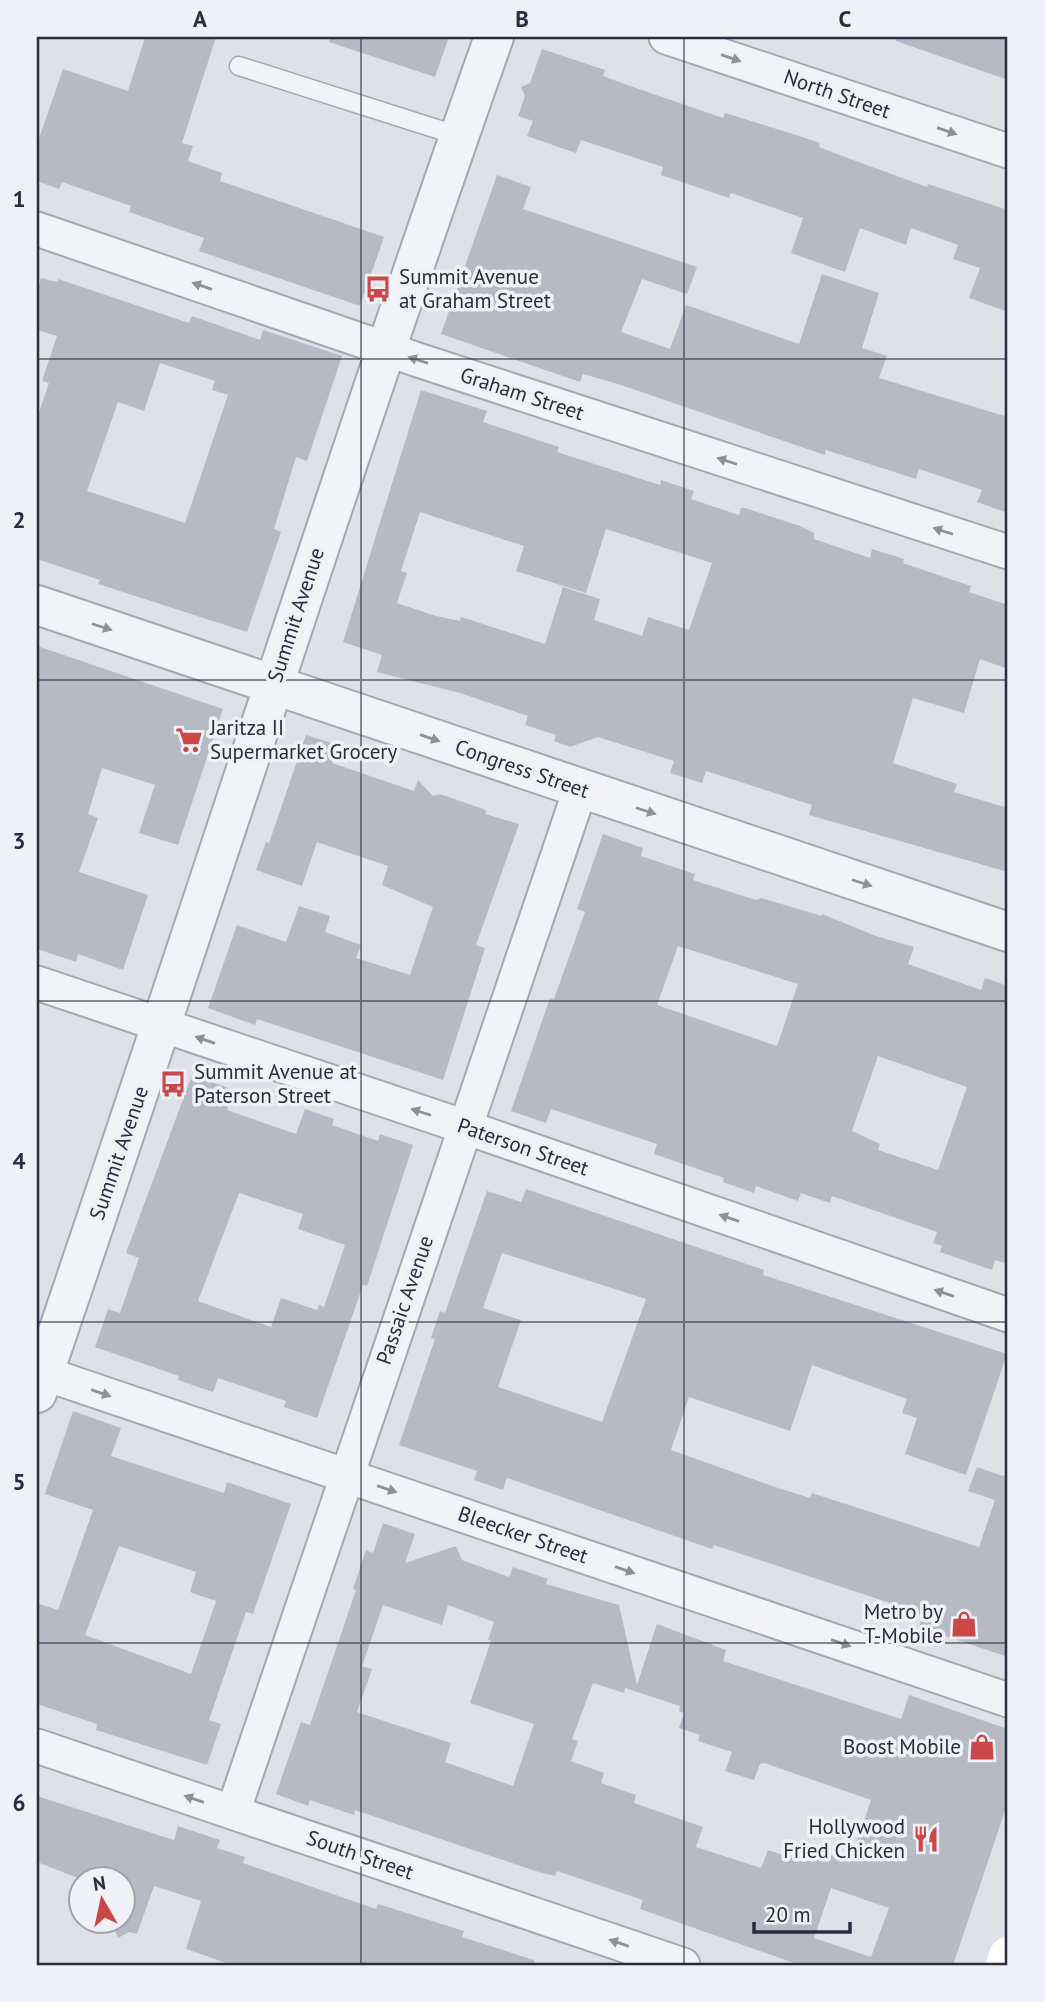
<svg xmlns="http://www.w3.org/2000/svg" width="1045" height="2002" font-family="'PT Sans',sans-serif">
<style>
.building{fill:#b7bac5;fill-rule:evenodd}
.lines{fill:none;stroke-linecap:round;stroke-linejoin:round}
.service-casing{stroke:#a5a7b2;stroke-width:21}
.minor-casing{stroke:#a5a7b2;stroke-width:37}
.tertiary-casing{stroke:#a5a7b2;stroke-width:42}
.service{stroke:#f2f3f6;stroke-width:18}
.minor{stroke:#f2f3f6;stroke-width:33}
.tertiary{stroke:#f2f3f6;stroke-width:38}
.secondary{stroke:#fff;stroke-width:38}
.oneway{fill:#8e909a}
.grid{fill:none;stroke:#292d3f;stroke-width:2;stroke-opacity:0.55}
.labels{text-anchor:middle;stroke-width:7;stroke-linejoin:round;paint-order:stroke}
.street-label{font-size:21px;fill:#292d3f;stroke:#eff1f6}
.poi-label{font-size:21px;fill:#292d3f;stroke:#eff1f6;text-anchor:start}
.neatline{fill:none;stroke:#292d3f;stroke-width:2.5}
.grid-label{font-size:23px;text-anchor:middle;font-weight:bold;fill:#292d3f}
</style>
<rect width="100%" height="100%" fill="#dfe1e8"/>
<g class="building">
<polygon points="145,37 216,37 182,143 193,146 188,161 222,173 220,181 384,237 360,306 199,251 204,238 129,212 131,206 62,182 59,189 37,181 37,144 63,69 128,91"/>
<polygon points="330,37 449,37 435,77 329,42"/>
<polygon points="897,37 1008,37 1008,80 896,41"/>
<polygon points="542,49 605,70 603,76 633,87 723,118 725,113 790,133 820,143 819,147 845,157 927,187 928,184 1008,210 1008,312 969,298 980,268 953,259 958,245 911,228 906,245 860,228 845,272 791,253 803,218 731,193 729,198 661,175 663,167 581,140 576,153 527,136 533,121 518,116 525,96 521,87 530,83"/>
<polygon points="497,175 531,187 523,209 697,267 687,294 642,279 621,332 670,349 686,305 799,344 822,274 879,293 862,348 887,356 879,378 1008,417 1008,513 977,502 982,490 919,469 916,479 826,450 825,455 618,384 583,374 580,382 441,334"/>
<path d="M41 278 57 282 58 279 189 323 192 316 260 340 263 330 342 356 307 461 296 457 274 529 281 532 247 632 98 584 100 580 37 559V418L49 383 42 381 57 336 37 330V292ZM160 363 215 381 212 390 228 395 185 523 87 491 118 402 144 411Z"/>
<path d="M421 390 487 411 483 422 559 447 557 452 660 485 661 480 694 491 691 499 739 515 741 508H745L800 526 814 533V539L870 558 872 549 904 559 903 563 971 586 969 592 1008 605V669L980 659 964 713 913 698 893 763 957 784 954 792 1008 808V872L809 815 812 805 706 771 702 783 670 773 674 761 598 737 570 747 554 741 556 735 525 725 528 716 460 693 377 672 382 655 343 642ZM420 512 524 546 516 571 586 593 606 529 712 563 689 630 648 617 642 636 594 620 600 599 563 587 545 644 461 617 460 621 436 616 397 603 407 573 401 571Z"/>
<polygon points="37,646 223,709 178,845 139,833 155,785 102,768 88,814 98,818 79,872 148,895 123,970 78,954 76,962 37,949"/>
<polygon points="306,735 338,745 332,763 414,791 418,780 433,796 440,794 486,810 485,814 519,824 476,945 485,948 443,1080 257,1019 255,1025 208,1008 237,925 286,942 299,906 330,916 325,932 361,945 356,958 410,975 433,907 382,885 388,866 317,842 302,886 256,870 266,842 269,843"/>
<path d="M603 834 643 848 641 856 695 874 693 880 756 900 761 898 822 916V914L876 936 914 947 908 964 981 990 985 978 1008 986V1264L995 1260 992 1270 940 1252 942 1246 933 1243 937 1232 832 1196 830 1203 801 1193 798 1201 756 1186 754 1193 723 1182 724 1178 654 1154 657 1144 551 1109 546 1123 511 1111 550 998 554 999 585 912 577 909ZM678 946 798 984 777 1046 657 1005ZM878 1056 967 1087 938 1170 878 1150 880 1144 852 1131Z"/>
<path d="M192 1075 234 1090 227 1110 296 1134 305 1109 334 1119 332 1125 378 1141 380 1134 413 1145 367 1286 363 1285 317 1418 284 1407 286 1401 218 1378 213 1392 178 1380 179 1376 95 1347 108 1309 120 1313 139 1258 126 1253ZM239 1193 303 1214 298 1229 345 1245 324 1307 319 1305 317 1310 281 1298 271 1327 198 1301Z"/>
<path d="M526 1189 764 1270 763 1275 1007 1354 966 1475 905 1454 917 1418 902 1413 907 1399 812 1365 790 1431 689 1397 671 1450 775 1487 810 1498 812 1493 979 1547 995 1500 968 1491 977 1467 1003 1476 1008 1474V1657L919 1627 923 1616 890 1603 714 1545 712 1549 507 1478 503 1490 474 1480 477 1471 399 1445 435 1339 431 1338 440 1311 445 1313 487 1191 521 1202ZM502 1253 646 1299 602 1422 498 1387 521 1320 483 1308Z"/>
<path d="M73 1411 121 1428 111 1456 224 1493 227 1482 291 1504 253 1614 246 1612 209 1720 221 1724 207 1765 96 1730 97 1724 37 1704V1603L58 1610 93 1510 45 1494ZM119 1546 196 1572 190 1592 216 1601 191 1674 85 1635Z"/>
<path d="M383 1523 415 1534 405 1563 456 1546 462 1560 509 1577 513 1567 548 1579 546 1584 619 1605 637 1685 657 1624 726 1650 723 1661 901 1719 909 1695 1008 1729V1802L953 1965H800L640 1909 643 1900 557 1871 555 1876 535 1871 355 1810 354 1815 310 1800 308 1806 276 1794 301 1722 310 1725 356 1590 353 1589 366 1550 373 1553ZM383 1605 442 1625 448 1605 494 1622 488 1640 491 1641 470 1703 534 1724 513 1786 445 1762 451 1743 357 1712 372 1669 362 1666ZM593 1683 624 1693 625 1688 680 1706 679 1711 684 1713 679 1728 700 1735 698 1741 732 1752 725 1771 754 1780 760 1764 764 1763 871 1800 850 1862 811 1848 804 1862 768 1850 761 1868 696 1847 703 1827 634 1803 636 1795 601 1783 604 1773 571 1761 578 1741 572 1739ZM831 1888 889 1908 871 1957 814 1938Z"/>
<polygon points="37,1796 174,1840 178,1826 220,1840 217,1848 245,1857 243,1863 376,1909 378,1904 464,1931 462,1937 534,1960 534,1965 232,1965 186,1949 201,1901 154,1886 137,1934 129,1932 118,1938 114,1928 105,1923 122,1922 122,1880 83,1880 37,1862"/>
</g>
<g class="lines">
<g class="service-casing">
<polyline id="service" points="239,66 459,136"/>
</g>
<g class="minor-casing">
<g id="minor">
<polyline points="666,37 1008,151"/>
<polyline points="37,229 421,361 1008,552"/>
<polyline points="37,983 465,1127 1008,1315"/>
<polyline points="37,1371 1008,1700"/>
<polyline points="37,1746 683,1965"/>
<polyline points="233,1812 580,790"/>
</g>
</g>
<g class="tertiary-casing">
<g id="tertiary">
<polyline points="37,605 1008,932"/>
<path d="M37 1393C192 942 335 487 494 37"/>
</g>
</g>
<use href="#service" class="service"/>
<use href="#minor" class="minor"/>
<use href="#tertiary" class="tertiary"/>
<polyline class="secondary" points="1005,1965 1008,1956"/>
</g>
<defs><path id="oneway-solid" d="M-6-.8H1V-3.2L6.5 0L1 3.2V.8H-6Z" transform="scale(1.75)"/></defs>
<g class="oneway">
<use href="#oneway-solid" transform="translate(731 58) rotate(19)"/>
<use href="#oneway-solid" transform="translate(947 131) rotate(19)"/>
<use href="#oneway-solid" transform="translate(202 286) rotate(-161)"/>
<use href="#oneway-solid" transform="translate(418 360) rotate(-162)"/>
<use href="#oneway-solid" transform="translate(727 461) rotate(-162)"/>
<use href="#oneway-solid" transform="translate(943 531) rotate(-162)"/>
<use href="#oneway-solid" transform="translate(102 627) rotate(18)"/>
<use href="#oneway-solid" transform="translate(430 738) rotate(19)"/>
<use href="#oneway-solid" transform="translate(646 811) rotate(18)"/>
<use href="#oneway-solid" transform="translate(862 883) rotate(18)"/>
<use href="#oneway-solid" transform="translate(205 1040) rotate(-161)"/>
<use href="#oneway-solid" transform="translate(421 1112) rotate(-162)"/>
<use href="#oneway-solid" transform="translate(729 1218) rotate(-161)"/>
<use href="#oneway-solid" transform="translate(944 1293) rotate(-161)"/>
<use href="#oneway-solid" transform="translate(101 1393) rotate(19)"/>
<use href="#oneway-solid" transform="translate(387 1489) rotate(19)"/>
<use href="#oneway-solid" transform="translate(625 1570) rotate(19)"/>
<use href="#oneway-solid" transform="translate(841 1643) rotate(19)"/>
<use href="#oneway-solid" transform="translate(194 1799) rotate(-161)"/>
<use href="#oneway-solid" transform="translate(619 1943) rotate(-161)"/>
</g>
<path class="grid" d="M361 37V1965M684 37V1965M37 359H1008M37 680H1008M37 1001H1008M37 1322H1008M37 1643H1008"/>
<defs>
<g id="bus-bare" transform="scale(2.1)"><path d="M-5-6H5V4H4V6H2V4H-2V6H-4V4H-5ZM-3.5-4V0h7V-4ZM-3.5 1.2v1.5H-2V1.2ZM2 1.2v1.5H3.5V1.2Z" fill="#ca4848" stroke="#eff1f6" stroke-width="2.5" paint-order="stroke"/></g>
<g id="supermarket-bare" transform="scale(2.1)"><path d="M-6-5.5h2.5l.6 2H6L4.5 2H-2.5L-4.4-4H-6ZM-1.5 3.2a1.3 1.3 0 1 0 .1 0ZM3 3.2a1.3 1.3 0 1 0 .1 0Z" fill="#ca4848" stroke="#eff1f6" stroke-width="2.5" paint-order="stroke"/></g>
<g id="shop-bare" transform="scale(2.1)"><path d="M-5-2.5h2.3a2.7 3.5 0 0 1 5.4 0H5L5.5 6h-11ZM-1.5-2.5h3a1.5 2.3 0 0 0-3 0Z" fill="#ca4848" stroke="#eff1f6" stroke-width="2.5" paint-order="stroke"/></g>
<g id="restaurant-bare" transform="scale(2.1)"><path d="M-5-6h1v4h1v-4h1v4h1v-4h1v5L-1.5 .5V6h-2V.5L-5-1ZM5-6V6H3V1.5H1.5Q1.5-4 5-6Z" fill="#ca4848" stroke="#eff1f6" stroke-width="2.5" paint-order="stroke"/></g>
</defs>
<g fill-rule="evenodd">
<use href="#bus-bare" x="378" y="289"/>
<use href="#supermarket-bare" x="189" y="740"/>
<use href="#bus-bare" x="173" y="1084"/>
<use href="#shop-bare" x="964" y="1624"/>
<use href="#shop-bare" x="982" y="1747"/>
<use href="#restaurant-bare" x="926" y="1839"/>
</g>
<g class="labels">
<g class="street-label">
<text transform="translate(837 94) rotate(19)" y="7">North Street</text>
<text transform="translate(522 394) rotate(18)" y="7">Graham Street</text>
<text transform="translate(296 615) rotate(-72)" y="7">Summit Avenue</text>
<text transform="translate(522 769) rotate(19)" y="7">Congress Street</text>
<text transform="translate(523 1147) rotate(19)" y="7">Paterson Street</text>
<text transform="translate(119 1153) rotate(-71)" y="7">Summit Avenue</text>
<text transform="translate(405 1300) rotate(-71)" y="7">Passaic Avenue</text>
<text transform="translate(523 1535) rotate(19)" y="7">Bleecker Street</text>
<text transform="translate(360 1855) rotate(19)" y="7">South Street</text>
</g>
<g class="poi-label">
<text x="399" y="284">Summit Avenue<tspan x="399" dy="24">at Graham Street</tspan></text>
<text x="210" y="735">Jaritza II<tspan x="210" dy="24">Supermarket Grocery</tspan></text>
<text x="194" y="1079">Summit Avenue at<tspan x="194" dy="24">Paterson Street</tspan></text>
<text x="943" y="1619" text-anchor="end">Metro by<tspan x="943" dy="24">T-Mobile</tspan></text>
<text x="961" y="1754" text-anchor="end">Boost Mobile</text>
<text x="905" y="1834" text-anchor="end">Hollywood<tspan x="905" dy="24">Fried Chicken</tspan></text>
</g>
</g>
<rect width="1045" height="2002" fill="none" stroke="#eff1f6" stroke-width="77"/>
<g transform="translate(102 1900) rotate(351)"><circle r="33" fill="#eff1f6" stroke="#a0a3ad" stroke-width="2"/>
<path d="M0-5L12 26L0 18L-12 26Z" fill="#ca4848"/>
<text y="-10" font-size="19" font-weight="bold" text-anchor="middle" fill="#292d3f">N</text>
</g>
<path d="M754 1922v10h96v-10" fill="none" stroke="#292d3f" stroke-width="3.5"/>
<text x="765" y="1922" font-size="21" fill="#292d3f" stroke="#eff1f6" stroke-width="5" paint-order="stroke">20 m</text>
<rect x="38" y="38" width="968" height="1926" class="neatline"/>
<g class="grid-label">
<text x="200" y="27">A</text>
<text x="522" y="27">B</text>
<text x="845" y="27">C</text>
<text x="19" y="207">1</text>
<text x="19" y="528">2</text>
<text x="19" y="849">3</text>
<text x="19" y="1169">4</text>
<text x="19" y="1490">5</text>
<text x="19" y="1811">6</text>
</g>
</svg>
